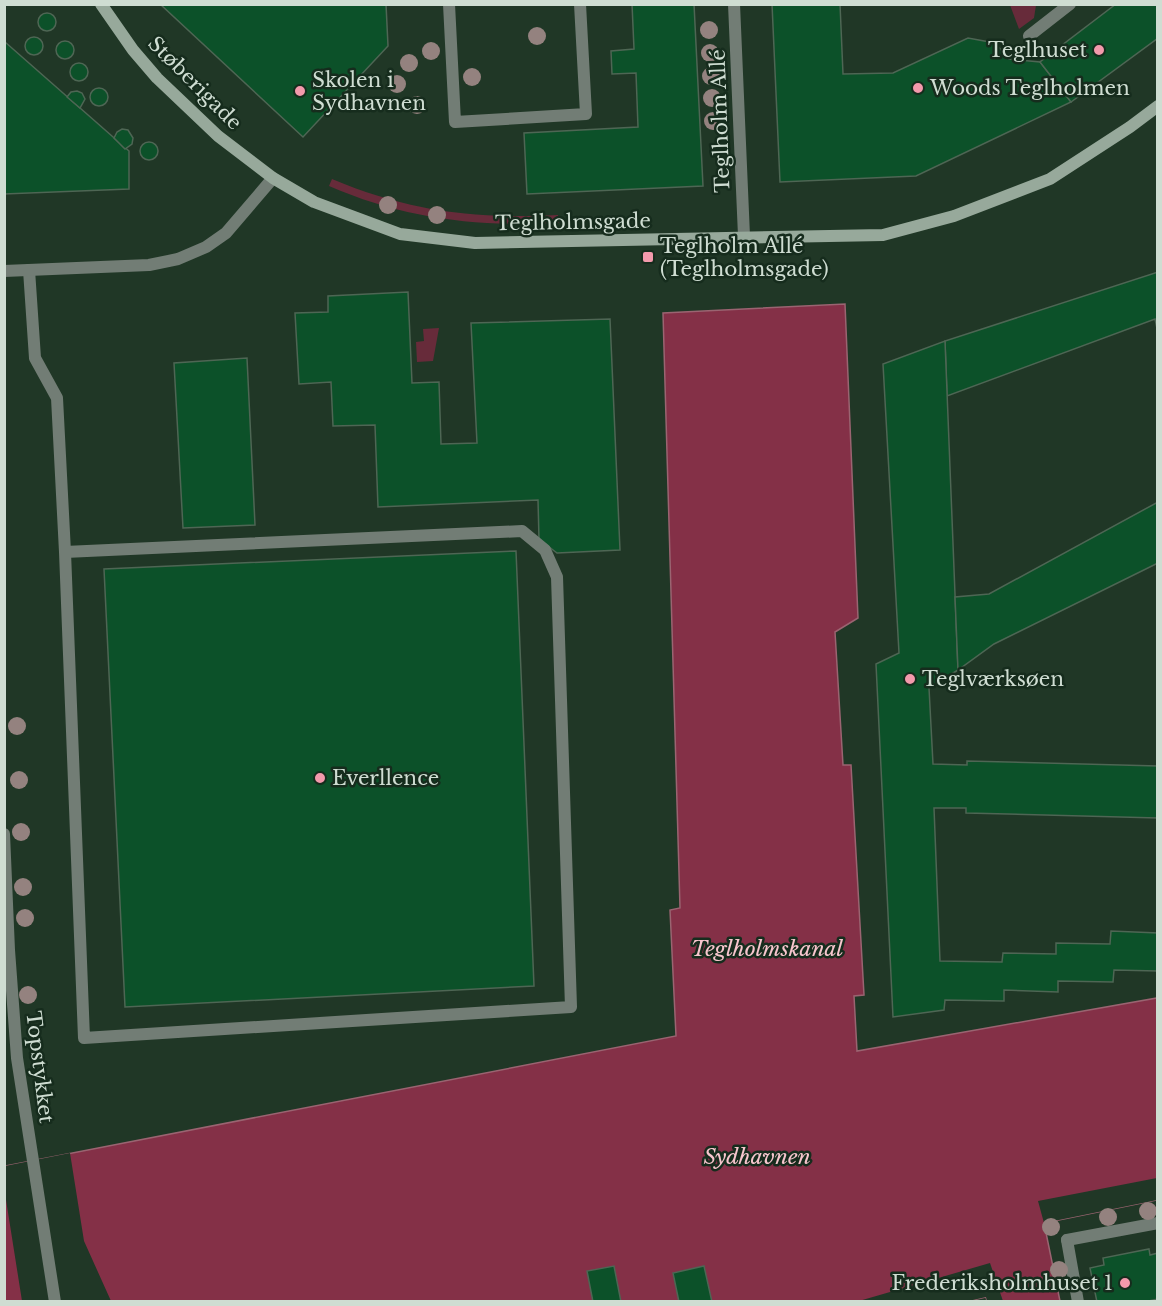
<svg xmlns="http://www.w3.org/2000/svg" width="1162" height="1306" font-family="'Libre Baskerville',serif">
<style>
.green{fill:#672b3a}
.water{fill:#843047;stroke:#9a6471;stroke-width:1.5}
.pier{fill:#203726}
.building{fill:#0c5129;stroke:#4e6654;stroke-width:1.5}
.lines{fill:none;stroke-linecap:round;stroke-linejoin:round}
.lane{stroke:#727d75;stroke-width:12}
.street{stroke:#727d75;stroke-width:12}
.secondary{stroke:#97a99b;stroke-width:12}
.tree{fill:#94827f}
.poi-dot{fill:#f39aac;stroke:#162c1d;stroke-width:2}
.labels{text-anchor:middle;stroke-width:5;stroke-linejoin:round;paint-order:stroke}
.poi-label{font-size:20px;fill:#cfddd2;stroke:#162c1d;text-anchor:start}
.street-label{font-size:20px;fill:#cfddd2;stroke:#162c1d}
.water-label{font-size:21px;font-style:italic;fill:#f8c6ce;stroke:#162c1d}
</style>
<rect width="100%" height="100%" fill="#203726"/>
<g class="green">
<polygon points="1010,5 1036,5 1034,18 1019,29"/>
<path d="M332 179C411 212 474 219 558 215L559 223C477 227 405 219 329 186Z"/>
<polygon points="439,328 433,361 417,362 416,342 424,341 423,329"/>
</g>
<polygon class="water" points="845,304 858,618 835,632 843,765 851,765 864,995 854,996 857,1051 1157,998 1157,1200 1044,1223 1060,1301 987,1301 986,1297 964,1302 5,1302 5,1166 676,1036 670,910 680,908 663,313"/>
<g class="pier">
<polygon points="70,1153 84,1241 111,1301 22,1301 4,1187 5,1166"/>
<polygon points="1157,1178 1157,1200 1044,1223 1038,1201"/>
<polygon points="990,1263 1003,1301 987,1301 986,1297 964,1302 859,1301"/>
</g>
<g class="building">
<polygon points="160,4 386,4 388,46 303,137"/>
<polygon points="632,4 694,4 703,186 527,194 524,133 638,127 636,73 612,74 611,51 634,49"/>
<polygon points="772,4 840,4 843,74 893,73 968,38 995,43 1009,59 1040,62 1071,102 916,176 780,182"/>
<polygon points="1116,4 1158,4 1158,38 1071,102 1040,62"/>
<polygon points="4,5 5,42 129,151 129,189 4,194"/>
<circle cx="47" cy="22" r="9"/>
<circle cx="34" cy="46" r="9"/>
<circle cx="65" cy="50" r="9"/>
<circle cx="79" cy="72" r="9"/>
<circle cx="99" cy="97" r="9"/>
<polygon points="77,91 82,93 85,99 80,108 67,97 71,92"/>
<polygon points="122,129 128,130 133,138 132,144 125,149 114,138 117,132"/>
<circle cx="149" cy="151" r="9"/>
<polygon points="1158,272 1158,333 1155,319 947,396 945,341"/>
<polygon points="408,292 412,383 439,382 441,444 477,443 471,323 610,319 620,550 557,553 539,539 538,500 378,507 375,425 333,426 331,382 299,384 295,313 328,312 328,296"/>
<polygon points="945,341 958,670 929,688 933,764 967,765 967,761 1158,766 1158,818 966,813 966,808 934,808 940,961 1002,962 1003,953 1056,954 1056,943 1110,944 1111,931 1158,933 1158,971 1114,970 1113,982 1058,981 1058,992 1004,990 1004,1001 945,1000 944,1010 893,1017 876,664 899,653 883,364"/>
<polygon points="247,358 255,525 183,528 174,363"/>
<polygon points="1158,502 1158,563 994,644 958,670 955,597 989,594"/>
<polygon points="516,551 534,986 125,1007 104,569"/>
<polygon points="1149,1249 1150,1255 1158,1253 1158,1299 1144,1302 1097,1302 1090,1268 1104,1265 1103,1258"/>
<polygon points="614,1266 621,1302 593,1302 587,1271"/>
<polygon points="704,1266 712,1302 679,1302 673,1273"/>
</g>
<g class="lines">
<g class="lane">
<polyline points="449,4 455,122 586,114 580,4"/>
<polyline points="1029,36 1070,4"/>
<polyline points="29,270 35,358 57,398 65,552 84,1038 571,1007 557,577 545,550 522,531 65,552"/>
<polyline points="1067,1240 1158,1223"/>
</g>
<g class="street">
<polyline points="734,4 744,236"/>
<polyline points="4,271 149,265 178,259 206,247 226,233 273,178"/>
<polyline points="4,834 9,950 17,1058 55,1302"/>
<polyline points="1067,1240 1078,1302"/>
</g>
<polyline class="secondary" points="101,4 133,50 157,78 218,136 273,178 314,202 400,234 475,243 883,235 954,216 1050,179 1130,127 1158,106"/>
</g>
<g class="tree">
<circle cx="709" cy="30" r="9"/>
<circle cx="537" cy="36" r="9"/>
<circle cx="431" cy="51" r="9"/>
<circle cx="710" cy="53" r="9"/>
<circle cx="409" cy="63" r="9"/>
<circle cx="711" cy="76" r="9"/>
<circle cx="472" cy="77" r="9"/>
<circle cx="397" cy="84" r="9"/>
<circle cx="712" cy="98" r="9"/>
<circle cx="417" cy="105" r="9"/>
<circle cx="713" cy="121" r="9"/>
<circle cx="388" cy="205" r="9"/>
<circle cx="437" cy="215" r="9"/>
<circle cx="17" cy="726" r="9"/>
<circle cx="19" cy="780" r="9"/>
<circle cx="21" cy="832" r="9"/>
<circle cx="23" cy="887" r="9"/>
<circle cx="25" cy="918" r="9"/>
<circle cx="28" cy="995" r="9"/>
<circle cx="1148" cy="1211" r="9"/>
<circle cx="1108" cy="1217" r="9"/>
<circle cx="1051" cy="1227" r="9"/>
<circle cx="1059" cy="1270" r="9"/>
</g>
<g class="poi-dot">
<circle cx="1099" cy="50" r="6"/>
<circle cx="918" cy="88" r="6"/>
<circle cx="300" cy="91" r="6"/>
<rect x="642" y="251" width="12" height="12" rx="3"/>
<circle cx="910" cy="679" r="6"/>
<circle cx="320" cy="778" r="6"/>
<circle cx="1125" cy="1283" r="6"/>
</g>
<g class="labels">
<g class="poi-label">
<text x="1087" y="57" text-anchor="end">Teglhuset</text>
<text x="312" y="87">Skolen i<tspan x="312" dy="23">Sydhavnen</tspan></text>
<text x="930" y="95">Woods Teglholmen</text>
<text x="660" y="253">Teglholm Allé<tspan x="660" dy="23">(Teglholmsgade)</tspan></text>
<text x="922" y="686">Teglværksøen</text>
<text x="332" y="785">Everllence</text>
<text x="1113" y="1290" text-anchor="end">Frederiksholmhuset 1</text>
</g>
<g class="street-label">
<text transform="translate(195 83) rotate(45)" y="7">Støberigade</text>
<text transform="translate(720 121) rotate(-92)" y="7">Teglholm Allé</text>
<text transform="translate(573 222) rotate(-1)" y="7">Teglholmsgade</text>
<text transform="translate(40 1067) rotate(83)" y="7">Topstykket</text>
</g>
<g class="water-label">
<text x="767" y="956">Teglholmskanal</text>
<text x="757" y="1164">Sydhavnen</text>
</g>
</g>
<rect width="1162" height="1306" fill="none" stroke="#cfddd2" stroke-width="12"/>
</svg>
